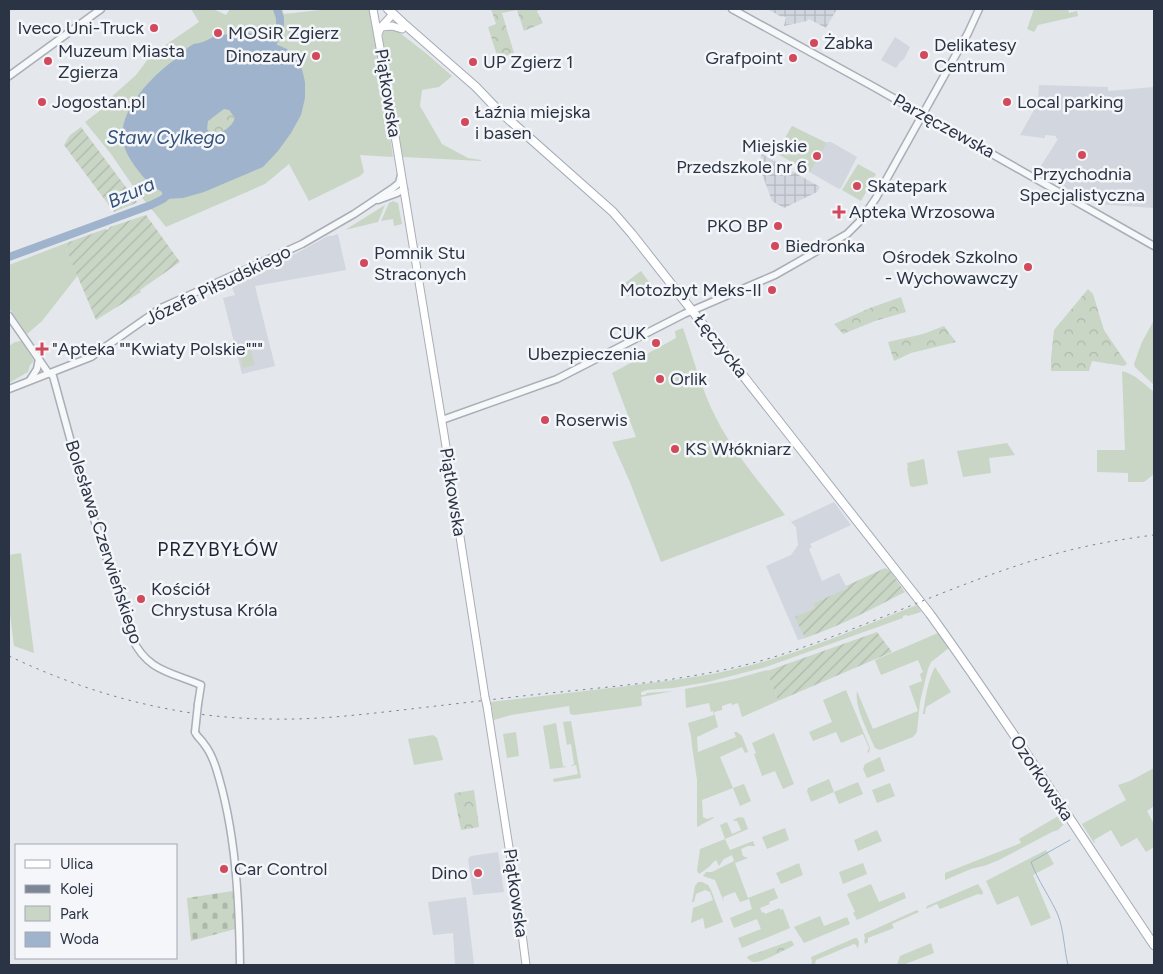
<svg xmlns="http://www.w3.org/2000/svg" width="1163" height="974" font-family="Figtree,sans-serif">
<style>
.built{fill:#d2d6de}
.industrial{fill:url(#industrial-grid)}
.green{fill:#c9d6c5}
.forest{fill:url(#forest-crowns)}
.cemetery{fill:url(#cemetery-stones)}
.garden{fill:url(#garden-furrows)}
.water{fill:#9fb4cc;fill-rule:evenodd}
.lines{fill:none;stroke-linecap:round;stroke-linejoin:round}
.stream{stroke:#9fb4cc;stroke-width:1}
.river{stroke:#9fb4cc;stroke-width:8}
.tertiary-casing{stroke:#a9aeb7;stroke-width:9}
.secondary-casing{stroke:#a9aeb7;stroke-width:9}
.primary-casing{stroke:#a3abb8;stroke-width:10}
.tertiary{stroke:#f7f8fa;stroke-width:6}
.secondary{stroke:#fff;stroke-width:7}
.primary{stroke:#fff;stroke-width:8}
.rail{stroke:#7d8696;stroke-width:1;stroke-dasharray:2.5 5;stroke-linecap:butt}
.tertiary-bridge-casing{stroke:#a9aeb7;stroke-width:9;stroke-linecap:butt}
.secondary-bridge-casing{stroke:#a9aeb7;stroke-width:9;stroke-linecap:butt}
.tertiary-bridge{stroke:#f7f8fa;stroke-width:6}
.secondary-bridge{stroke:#fff;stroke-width:7}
.poi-dot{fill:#d1495b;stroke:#f4f6f9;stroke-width:2}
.labels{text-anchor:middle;stroke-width:5;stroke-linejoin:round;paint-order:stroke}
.poi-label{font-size:18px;fill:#2b3445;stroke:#f4f6f9;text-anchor:start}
.street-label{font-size:18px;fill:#2b3445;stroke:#f4f6f9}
.water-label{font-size:19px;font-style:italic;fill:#34527a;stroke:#f4f6f9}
.neighbourhood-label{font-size:19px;letter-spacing:1px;fill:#1d2536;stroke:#f4f6f9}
</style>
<defs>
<pattern id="industrial-grid" width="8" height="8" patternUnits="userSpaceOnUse" patternTransform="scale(1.25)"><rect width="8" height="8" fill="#d2d6de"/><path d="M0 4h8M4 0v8" fill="none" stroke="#b4b8c0"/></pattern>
<pattern id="forest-crowns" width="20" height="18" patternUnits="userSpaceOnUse" patternTransform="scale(1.25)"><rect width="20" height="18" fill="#c9d6c5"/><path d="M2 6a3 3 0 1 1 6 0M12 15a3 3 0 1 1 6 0" fill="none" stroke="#adb8ab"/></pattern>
<pattern id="cemetery-stones" width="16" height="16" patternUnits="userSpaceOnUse" patternTransform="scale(1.25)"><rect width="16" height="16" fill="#c9d6c5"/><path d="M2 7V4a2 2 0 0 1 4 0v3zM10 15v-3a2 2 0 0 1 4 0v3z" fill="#adb8ab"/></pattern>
<pattern id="garden-furrows" width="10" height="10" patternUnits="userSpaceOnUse" patternTransform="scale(1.25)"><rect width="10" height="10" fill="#c9d6c5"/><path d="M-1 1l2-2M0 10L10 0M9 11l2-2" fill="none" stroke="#adb8ab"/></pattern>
</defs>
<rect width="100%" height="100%" fill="#e4e7ec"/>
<g class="built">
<polygon points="895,37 910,47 904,59 900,62 896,68 881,60"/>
<polygon points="1039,85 1108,87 1108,91 1154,87 1154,208 1095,204 1037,172 1058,139 1056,138 1056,136 1045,135 1045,138 1043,138 1020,135 1038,103"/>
<polygon points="792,126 826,143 828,142 831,142 857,157 841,188 839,189 778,154 777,152"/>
<polygon points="338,234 346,270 255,286 275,366 242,374 223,298 235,295 230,283 297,253 328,236 332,236"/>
<polygon points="834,502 851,525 810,544 812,547 809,549 822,581 839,573 847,588 814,604 815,608 796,617 805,638 798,640 766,566 791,555 798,545 796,527 791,522"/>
<polygon points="498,852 504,892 473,895 468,859 471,856"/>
<polygon points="466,897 474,965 455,965 453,933 433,935 428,902"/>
</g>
<g class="industrial">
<polygon points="767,9 837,9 826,28 809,19 807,21 784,26 786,17 783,16 782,17"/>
<polygon points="762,154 820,187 817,192 784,208 772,201 758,163"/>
</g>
<g class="green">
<polygon points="191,9 213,9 226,15 230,9 282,9 284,14 329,9 369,9 384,94 384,113 386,125 390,136 393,157 360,155 364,172 360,176 309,201 289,164 265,184 166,227 135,189 111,154 85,122 102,109 108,100 136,75 151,55 199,22"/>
<polygon points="1034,9 1068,9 1069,13 1077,11 1078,16 1038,25 1034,32 1027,29"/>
<polygon points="387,29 396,30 427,54 452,76 439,87 422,90 420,106 442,144 468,158 481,160 481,161 403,157 383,40 383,33"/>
<polygon points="792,126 827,143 810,172 778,154 777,152"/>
<polygon points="858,164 876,174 861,201 842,190"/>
<polygon points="393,201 398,203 402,224 394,226 393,219 381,221 389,203"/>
<polygon points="385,205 378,222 345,230"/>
<polygon points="69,242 66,249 78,275 42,321 27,334 9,308 9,265"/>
<polygon points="641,271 649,282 629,297 621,286"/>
<polygon points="1154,320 1154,385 1135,367 1134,364 1142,342"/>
<path d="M683 328C693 357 702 391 716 418 734 453 761 484 785 515L661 562 629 480 612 442 636 437 612 373 676 338 675 331Z"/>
<polygon points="21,341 34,361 30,365 28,372 9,383 9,346 15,342"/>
<polygon points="248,341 255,365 243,368 237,344"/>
<path d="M1122 371C1135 374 1144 384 1154 392V474L1144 482H1128V473L1097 472V450H1125Z"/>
<polygon points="1007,443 1015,455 989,458 991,473 963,477 957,451"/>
<polygon points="924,459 928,484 913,487 910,486 907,468 908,468 907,463"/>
<polygon points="21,553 34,653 14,646 9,607 9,555"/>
<path d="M917 605 921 612 908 616 906 615 903 616V618L766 667 708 682 673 688 647 690 641 692V695H645L647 693 674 691 641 697 642 705 641 706 574 715 570 714 569 706 511 715 494 720 491 702C534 697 576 692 619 687 658 682 697 678 735 669 798 655 857 628 917 605Z"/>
<path d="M938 633 949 648 931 662 928 669 920 702 917 732 913 737 880 750 875 748C869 734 854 706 857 691L873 729 918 711 909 686 922 681 920 674 923 672 918 660 881 675 875 660Z"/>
<path d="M935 667 951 692 926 707 925 714H923C925 700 928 679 935 667Z"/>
<polygon points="767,670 778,701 742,717 738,703 732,705 731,703 722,706 722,710 714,712 718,727 697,737 698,752 736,737 734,732 737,732 742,736 748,752 745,753 742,747 720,757 733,788 744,784 751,801 740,806 733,788 702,800 703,817 707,819 714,817 714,818 697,827 697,780 692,746 691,736 688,723 714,715 713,711 711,712 709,703 686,708 685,689 735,679"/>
<polygon points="846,690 870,748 869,752 867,753 869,748 863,734 841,743 836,732 813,741 809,732 832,722 823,700"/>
<polygon points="571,721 581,778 554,782 553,779 578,774 576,765 570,766 574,764 571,744 567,745 563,722"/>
<polygon points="556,723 563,766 567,767 550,769 543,726"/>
<polygon points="516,732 519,756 507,758 503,734"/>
<polygon points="774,733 794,784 783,789 775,771 762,776 754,754 756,753 752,743"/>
<polygon points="433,735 437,738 443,760 414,765 408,739"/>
<polygon points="880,757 885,771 867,778 863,769 865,764"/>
<polygon points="1154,768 1154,806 1147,811 1154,824 1154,847 1146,852 1137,838 1121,847 1111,830 1094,840 1095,843 1094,843 1082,824 1126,800 1118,785 1130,781"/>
<polygon points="829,779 834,792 858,782 863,794 839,804 834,792 811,802 807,791 808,788"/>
<polygon points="890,783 895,796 877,803 872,790"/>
<polygon points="1060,815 1064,820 1064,824 1058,830 1052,832 999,860 987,865 971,869 945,880 945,873 1021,843 1019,839"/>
<path d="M739 817 744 818 748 829 725 839 730 850 753 841 755 846H748L741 849 743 856 748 858 735 863 748 898 774 888 778 898 769 902 770 904 760 908 762 913 764 912 765 914 780 908V910L783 909 790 928 742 948 738 938 761 929 757 919 734 928 730 918 752 909 749 899 740 902 735 892 723 897 724 902 715 880 703 876 706 872H712L734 861 732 855 724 859 719 866 716 860C713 862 712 864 710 866 707 869 703 871 699 874L697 871 700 849 725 839 720 825 727 822 732 834 741 830 737 821H734L733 820Z"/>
<polygon points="785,828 789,840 767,849 762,837"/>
<polygon points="877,830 882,841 858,851 854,840"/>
<polygon points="1046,850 1054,864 1033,875 1051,918 1031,926 1018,896 997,905 986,881"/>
<polygon points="799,863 803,875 781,884 776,873"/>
<polygon points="863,863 867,874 843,884 839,872"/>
<polygon points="698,882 702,882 708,885 711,890 723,922 705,929 703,918 691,923 693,908 713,900 710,892 705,890 696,894 694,902 692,902 695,886"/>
<polygon points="871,884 879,902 904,892 906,898 857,920 853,913 855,912 847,894"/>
<polygon points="978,884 983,892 982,895 978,894 940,909 937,904 926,909 927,906"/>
<polygon points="917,910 919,912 892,924 894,928 868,938 868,942 865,944 864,940 865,939 864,934"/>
<polygon points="820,916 824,926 847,917 850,924 804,943 794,927"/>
<polygon points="855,938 857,938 859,942 858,949 856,945 854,944 816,960 815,964 813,965 811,963 812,962 811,957"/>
<polygon points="931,943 934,953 903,965 897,965 900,956"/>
</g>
<g class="forest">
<polygon points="491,9 542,9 537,11 543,23 524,31 517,10 502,13 514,53 498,59 488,27 496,24"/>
<path d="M224 109 229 110 235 118C231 127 222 133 213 135L207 129 208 121Z"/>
<polygon points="1088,289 1093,294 1104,330 1127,364 1124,366 1092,361 1089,371 1051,371 1051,358 1054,330"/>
<polygon points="901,297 906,312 875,321 843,334 834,324 870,308"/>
<polygon points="944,326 956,342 911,353 894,361 888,342 923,334"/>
<polygon points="474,790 479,827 461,830 454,795 455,793"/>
<path d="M790 941H792L794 945C787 949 761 963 754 962 751 962 750 960 747 958L748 956Z"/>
</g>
<polygon class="cemetery" points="233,891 235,929 191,941 187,898"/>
<g class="garden">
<polygon points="81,127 137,202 136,203 114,212 64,145 70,135"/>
<polygon points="146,215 180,262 140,290 141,292 96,320 66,249 69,242 105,229 108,230 110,227"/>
<path d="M885 568 889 570 905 592C872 609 840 626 805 638L795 617 815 608 813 604 847 588 846 586Z"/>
<polygon points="877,632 892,652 778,701 767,671"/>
</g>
<path class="water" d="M234 33H250L287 49 298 62 302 69 305 82V98L301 115 291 133 278 151 263 167 204 192 183 198 166 199H163L162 192C152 186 144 179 137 169 131 161 125 152 123 142 117 110 154 74 177 58 182 54 186 48 192 45 197 42 194 45 199 43 204 42 209 39 213 37V35L216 34 217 36ZM224 109 229 110 235 118C232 127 222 133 213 135L207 129 208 121Z"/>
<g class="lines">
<path class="stream" d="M1068 965C1064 949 1064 931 1058 915 1050 897 1038 881 1031 862L1070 840"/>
<g class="river">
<polyline points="269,52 280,27 280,18 277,9"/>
<polyline points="9,257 151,205 163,199 171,192"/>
</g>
<g class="tertiary-casing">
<g id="tertiary">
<polyline points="732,9 874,87 1154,246"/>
<polyline points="9,76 101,9"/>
<polyline points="378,200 397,193 404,189"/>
<path d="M9 316 47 371 53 376 80 475 132 638C147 671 171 672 201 685L198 704"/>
<polyline points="30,380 37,369 39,359"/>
<polyline points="9,389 91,357 161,308 302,244 354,214 393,188 399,183 401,175"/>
<polyline points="442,420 557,379 684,314 775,275 847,234 861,220 876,198 968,33 979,9"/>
<path d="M195 732C197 737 201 739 204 744 210 751 213 759 216 768 236 831 239 900 240 965"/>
</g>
</g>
<g class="secondary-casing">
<g id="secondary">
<polyline points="373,9 386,81 444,434 485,697"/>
<polyline points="381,27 392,26 402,29"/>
<polyline points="378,34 381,27 393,14"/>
<polyline points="487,706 520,918 526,965"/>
</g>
</g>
<g class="primary-casing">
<path id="primary" d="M388 9 403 23 476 87 497 109 613 212 632 234 930 614C1008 722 1080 835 1154 945"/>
</g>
<use href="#tertiary" class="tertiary"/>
<use href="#secondary" class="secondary"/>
<use href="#primary" class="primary"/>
<path class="rail" d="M9 656C91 695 180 719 272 719 315 720 358 715 402 710 445 705 488 700 531 695 614 686 697 681 777 656 865 628 949 586 1038 559 1076 547 1115 540 1154 535"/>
<g class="tertiary-bridge-casing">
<polyline id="tertiary-bridge" points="195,732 198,704"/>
</g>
<g class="secondary-bridge-casing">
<polyline id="secondary-bridge" points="485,697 487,706"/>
</g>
<use href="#tertiary-bridge" class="tertiary-bridge"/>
<use href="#secondary-bridge" class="secondary-bridge"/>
</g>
<g class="poi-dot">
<circle cx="154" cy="28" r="5"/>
<circle cx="218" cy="33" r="5"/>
<circle cx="814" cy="43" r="5"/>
<circle cx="924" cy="55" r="5"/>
<circle cx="316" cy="56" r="5"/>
<circle cx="793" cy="58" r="5"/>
<circle cx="48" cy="61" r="5"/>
<circle cx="473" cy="62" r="5"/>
<circle cx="42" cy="102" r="5"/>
<circle cx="1007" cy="102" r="5"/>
<circle cx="465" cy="122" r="5"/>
<circle cx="1082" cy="155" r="5"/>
<circle cx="817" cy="156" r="5"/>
<circle cx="857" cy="186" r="5"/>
<path d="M836.5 204.5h5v5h5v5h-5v5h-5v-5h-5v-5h5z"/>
<circle cx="778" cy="226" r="5"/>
<circle cx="775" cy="246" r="5"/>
<circle cx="364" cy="263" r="5"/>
<circle cx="1028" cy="267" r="5"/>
<circle cx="772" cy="290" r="5"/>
<circle cx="656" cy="343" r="5"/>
<path d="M39.5 341.5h5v5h5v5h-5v5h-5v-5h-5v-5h5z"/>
<circle cx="660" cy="379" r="5"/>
<circle cx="545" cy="420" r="5"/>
<circle cx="675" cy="449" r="5"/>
<circle cx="141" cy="599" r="5"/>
<circle cx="224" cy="869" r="5"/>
<circle cx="478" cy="873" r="5"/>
</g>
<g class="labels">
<g class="poi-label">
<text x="144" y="34" text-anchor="end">Iveco Uni-Truck</text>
<text x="228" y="39">MOSiR Zgierz</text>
<text x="824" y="49">Żabka</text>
<text x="934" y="51">Delikatesy<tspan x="934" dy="21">Centrum</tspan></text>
<text x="58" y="57">Muzeum Miasta<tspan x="58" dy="21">Zgierza</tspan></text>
<text x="306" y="62" text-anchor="end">Dinozaury</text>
<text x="783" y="64" text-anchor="end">Grafpoint</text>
<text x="483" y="68">UP Zgierz 1</text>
<text x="52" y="108">Jogostan.pl</text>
<text x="1017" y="108">Local parking</text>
<text x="475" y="118">Łaźnia miejska<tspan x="475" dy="21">i basen</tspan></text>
<text x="807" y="152" text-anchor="end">Miejskie<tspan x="807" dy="21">Przedszkole nr 6</tspan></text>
<text x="1082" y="180" text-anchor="middle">Przychodnia<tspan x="1082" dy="21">Specjalistyczna</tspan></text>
<text x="867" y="192">Skatepark</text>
<text x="849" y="218">Apteka Wrzosowa</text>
<text x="768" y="232" text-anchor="end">PKO BP</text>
<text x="785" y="252">Biedronka</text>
<text x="374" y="259">Pomnik Stu<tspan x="374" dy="21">Straconych</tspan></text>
<text x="1018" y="263" text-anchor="end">Ośrodek Szkolno<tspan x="1018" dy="21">- Wychowawczy</tspan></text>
<text x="762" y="296" text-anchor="end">Motozbyt Meks-II</text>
<text x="646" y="339" text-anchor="end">CUK<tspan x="646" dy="21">Ubezpieczenia</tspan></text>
<text x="52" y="355">"Apteka ""Kwiaty Polskie"""</text>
<text x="670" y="385">Orlik</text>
<text x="555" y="426">Roserwis</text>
<text x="685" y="455">KS Włókniarz</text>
<text x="151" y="595">Kościół<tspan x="151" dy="21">Chrystusa Króla</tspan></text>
<text x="234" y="875">Car Control</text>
<text x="468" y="879" text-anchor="end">Dino</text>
</g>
<g class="street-label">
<text transform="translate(388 93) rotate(81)" y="6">Piątkowska</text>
<text transform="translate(944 126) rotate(29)" y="6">Parzęczewska</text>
<text transform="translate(218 285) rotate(-26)" y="6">Józefa Piłsudskiego</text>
<text transform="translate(721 346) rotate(52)" y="6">Łęczycka</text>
<text transform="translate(453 492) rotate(81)" y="6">Piątkowska</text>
<text transform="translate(104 542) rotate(72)" y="6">Bolesława Czerwieńskiego</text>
<text transform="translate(1042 778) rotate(56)" y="6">Ozorkowska</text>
<text transform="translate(516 893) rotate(82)" y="6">Piątkowska</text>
</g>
<g class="water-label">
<text x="166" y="144">Staw Cylkego</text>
<text transform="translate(131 192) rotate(-24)" y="7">Bzura</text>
</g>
<g class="neighbourhood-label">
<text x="218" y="556">PRZYBYŁÓW</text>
</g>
</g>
<rect width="1163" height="974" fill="none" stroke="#2b3445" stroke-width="20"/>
<rect x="15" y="844" width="162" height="115" fill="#f4f6f9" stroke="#a4a8b1"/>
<rect x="25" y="860" width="25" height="8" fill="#ffffff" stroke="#a4a8b1"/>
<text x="60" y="869" font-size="15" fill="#2b3445">Ulica</text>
<rect x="25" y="885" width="25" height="8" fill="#7d8696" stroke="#a4a8b1"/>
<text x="60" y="894" font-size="15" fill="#2b3445">Kolej</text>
<rect x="25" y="906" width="25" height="15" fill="#c9d6c5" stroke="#a4a8b1"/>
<text x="60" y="919" font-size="15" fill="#2b3445">Park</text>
<rect x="25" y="932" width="25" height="15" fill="#9fb4cc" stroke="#a4a8b1"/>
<text x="60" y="944" font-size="15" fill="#2b3445">Woda</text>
</svg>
